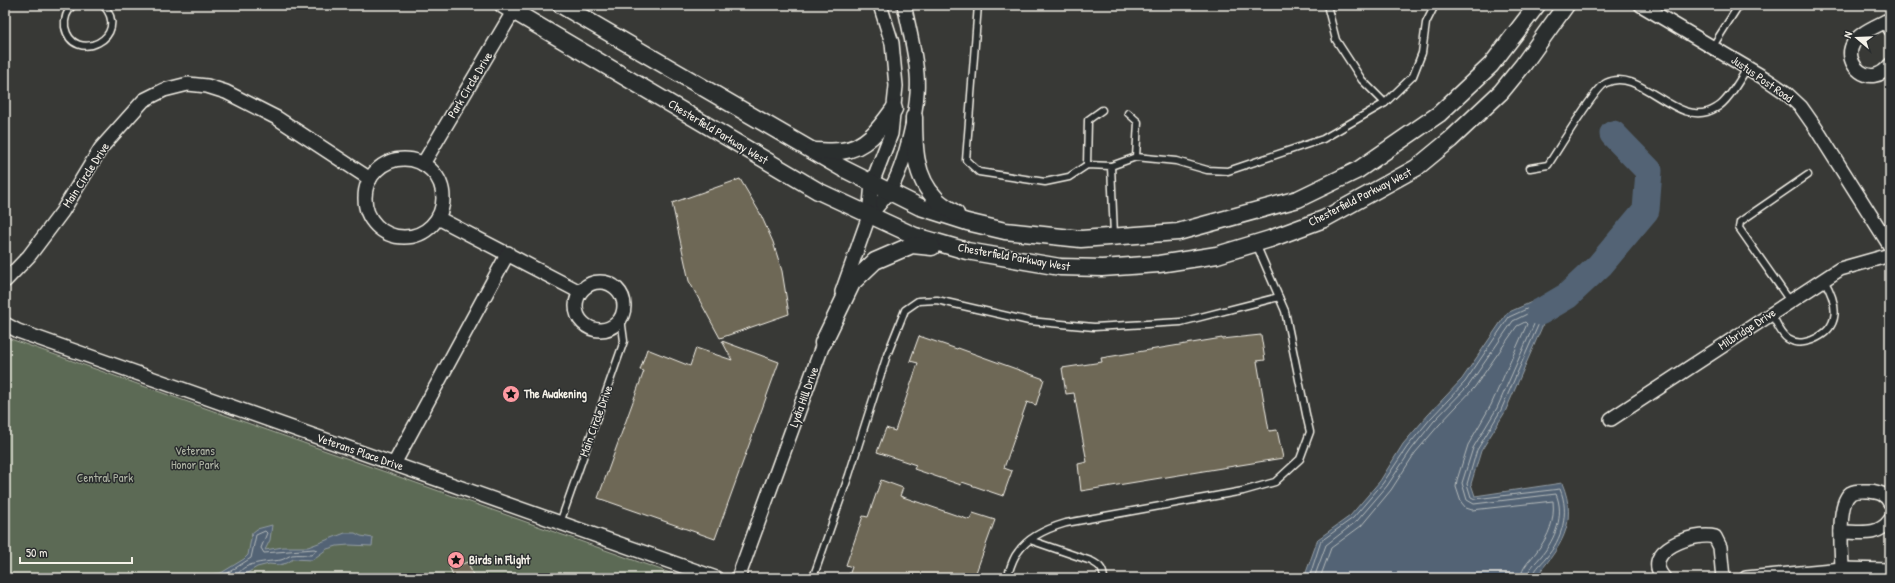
<svg xmlns="http://www.w3.org/2000/svg" width="1895" height="583" font-family="'Patrick Hand',sans-serif">
<style>
.green{fill:#5c6b54;stroke:#a8ae9e}
.water{fill:#536475;stroke:#939ca3}
.lines{fill:none;stroke-linecap:round;stroke-linejoin:round}
.shore{stroke:#b4b9ba;stroke-width:1}
.river{stroke:#536475;stroke-width:27}
.building{fill:#6e6756;stroke:#f4f1e8}
.service-casing{stroke:#f4f1e8;stroke-width:9}
.minor-casing{stroke:#f4f1e8;stroke-width:16}
.tertiary-casing{stroke:#f4f1e8;stroke-width:19}
.service{stroke:#2a2d2e;stroke-width:6}
.minor{stroke:#2a2d2e;stroke-width:13}
.tertiary{stroke:#2a2d2e;stroke-width:16}
.labels{text-anchor:middle;stroke-width:3;stroke-linejoin:round;paint-order:stroke}
.street-label{font-size:12px;fill:#f4f1e8;stroke:#2a2d2e}
.poi-label{font-size:12px;font-weight:bold;fill:#f4f1e8;stroke:#2a2d2e;text-anchor:start}
.park-label{font-size:12px;fill:#b0b5a5;stroke:#2a2d2e}
</style>
<rect width="100%" height="100%" fill="#383936"/>
<filter id="ink" filterUnits="userSpaceOnUse"><feTurbulence type="fractalNoise" baseFrequency=".025" numOctaves="2"/><feDisplacementMap in="SourceGraphic" scale="8" xChannelSelector="R" yChannelSelector="G"/><feConvolveMatrix kernelMatrix="1 2 1 2 8 2 1 2 1" color-interpolation-filters="sRGB"/></filter>
<g filter="url(#ink)">
<polygon class="green" points="5,337 684,578 5,578"/>
<g class="water">
<path d="M1534 301 1545 320 1505 412 1481 451 1471 484 1475 496 1562 483C1579 524 1560 547 1535 578H1304L1318 539 1350 516 1380 481 1403 444 1428 415 1462 379 1507 313Z"/>
<polygon points="272,525 270,540 265,550 283,547 308,547 345,533 355,533 361,536 373,538 372,546 349,545 337,546 327,549 312,560 293,559 287,563 279,565 269,564 257,567 239,578 192,578 221,573 244,559 248,555 252,533 257,529"/>
</g>
<g class="lines">
<g class="shore">
<path d="M216 578 223 576 251 558 256 535 265 531 267 533 261 548 264 553 314 549 317 550 311 555C306 555 298 554 292 555 288 556 285 559 281 560 270 562 239 561 237 578"/>
<path d="M1309 578 1321 541 1353 518 1383 483 1407 447 1431 418 1465 382 1509 317 1531 307 1540 321 1501 410 1477 450 1467 484 1471 497 1475 499 1560 489C1570 513 1562 539 1546 558 1541 564 1533 571 1532 578"/>
<path d="M1314 578 1326 545 1357 521 1387 486 1411 450 1434 421 1469 385 1513 321 1529 313 1535 322 1497 408 1473 448 1462 483 1467 500 1474 504 1556 494C1565 515 1555 539 1542 555 1537 562 1527 569 1527 578"/>
<path d="M1320 578 1331 548 1361 526 1391 490 1415 453 1439 425 1474 388 1517 326 1525 322 1527 324 1491 405 1468 445 1457 480 1456 487 1461 502 1466 508 1472 510 1553 501C1555 520 1549 536 1537 551 1531 560 1521 567 1521 578"/>
</g>
<polyline class="river" points="1540,312 1567,296 1600,265 1646,210 1649,171 1613,134"/>
</g>
<g class="building">
<polygon points="740,179 760,213 773,242 782,271 789,314 720,338 689,281 672,203"/>
<polygon points="1261,335 1265,360 1257,361 1269,431 1277,430 1283,458 1081,491 1078,464 1087,462 1074,393 1066,394 1062,368 1102,362 1101,358 1222,338 1222,339"/>
<polygon points="919,336 957,349 958,348 1044,379 1036,405 1027,402 1004,468 1012,471 1003,496 962,482 961,485 914,469 916,465 877,452 886,428 895,431 918,363 910,361"/>
<polygon points="722,341 779,362 715,539 598,498 644,371 640,370 647,349 690,366 696,348 732,360"/>
<polygon points="881,480 903,488 900,496 970,520 973,513 995,520 974,578 848,578 852,567 846,565 863,516 868,517"/>
<polygon points="468,562 474,578 454,578 450,568"/>
</g>
<g class="lines">
<g class="service-casing">
<g id="service">
<path d="M73 5C67 11 64 19 65 27 73 66 133 37 103 5"/>
<polyline points="978,5 966,160 979,172 1045,182 1069,177 1087,165 1111,166 1114,235"/>
<polyline points="1327,5 1336,40 1362,80 1385,103 1413,76 1422,53 1426,23 1435,5"/>
<polyline points="1713,46 1739,5"/>
<polyline points="1128,113 1138,122 1136,157"/>
<polyline points="1087,165 1088,120 1102,110"/>
<polyline points="1111,166 1136,157 1176,161 1207,170 1228,171 1323,139 1385,103"/>
<path d="M1530 168 1548 165C1558 150 1595 88 1606 83 1641 65 1677 132 1716 108 1728 102 1740 79 1748 67"/>
<polyline points="1790,301 1739,228 1740,222 1744,219 1808,175"/>
<path d="M1771 313C1776 321 1780 334 1788 339 1796 344 1803 343 1812 340 1842 328 1838 304 1824 280"/>
<polyline points="560,523 624,341 621,318"/>
<path d="M1030 540 1091 561C1099 565 1103 568 1104 578"/>
<polyline points="813,578 849,475 887,355 905,310 918,301 937,300 1029,321 1094,327 1181,322 1279,297"/>
<path d="M1007 578C1010 569 1012 559 1018 552 1028 537 1049 528 1066 523L1243 491 1275 482 1300 459 1310 432 1307 419 1285 311 1256 244"/>
</g>
</g>
<g class="minor-casing">
<g id="minor">
<polyline points="1641,5 1766,79 1785,92 1801,107 1815,127 1890,246"/>
<path d="M1890 29 1886 21C1875 27 1859 33 1853 44 1842 63 1870 91 1890 65"/>
<circle cx="404" cy="198" r="39"/>
<polyline points="423,164 517,5"/>
<path d="M869 216C876 208 883 200 889 192 905 166 920 104 917 74 915 51 909 27 904 5"/>
<polyline points="438,218 580,292"/>
<polyline points="5,281 29,256 62,212 101,148 144,100 164,90 188,84 207,86 226,92 277,118 370,179"/>
<circle cx="600" cy="306" r="24"/>
<polyline points="842,292 869,216 872,183 891,134 896,86 892,43 880,5"/>
<polyline points="5,324 18,331 716,578"/>
<polyline points="1611,419 1840,269 1890,255"/>
<polyline points="394,464 508,253"/>
<path d="M1841 532C1860 532 1878 537 1890 520"/>
<path d="M1842 569C1842 553 1836 503 1851 493 1856 490 1863 491 1869 491 1879 492 1886 494 1890 503"/>
<polyline points="738,578 827,333"/>
<path d="M1664 578C1639 551 1695 531 1715 537L1720 547 1723 578"/>
<polyline points="1746,578 1842,569 1890,570"/>
</g>
</g>
<g class="tertiary-casing">
<g id="tertiary">
<polyline points="503,5 818,191 915,236 967,251 1060,267 1102,268 1159,264 1217,255 1270,239 1324,219 1416,168 1450,140 1501,92 1523,65 1566,5"/>
<polyline points="561,5 842,168 920,207 967,222 1005,231 1081,239 1178,232 1298,199 1358,170 1439,114 1491,65 1537,5"/>
<path d="M914 117C914 146 914 177 936 199 941 205 950 209 956 214"/>
<path d="M813 151C822 151 832 152 841 151 866 149 881 127 894 109"/>
<polyline points="823,343 852,283 875,261 912,245 932,247"/>
</g>
</g>
<use href="#service" class="service"/>
<use href="#minor" class="minor"/>
<use href="#tertiary" class="tertiary"/>
</g>
</g>
<defs>
<g id="sight-disc" transform="scale(0.9)"><circle r="9.5" fill="#ff9aa2" stroke="#2a2d2e"/><path d="M0-6L1.8-2.2L6-1.7L2.9 1.2L3.7 5.4L0 3.3L-3.7 5.4L-2.9 1.2L-6-1.7L-1.8-2.2Z" fill="#111"/></g>
</defs>
<g fill-rule="evenodd">
<use href="#sight-disc" x="511" y="394"/>
<use href="#sight-disc" x="456" y="560"/>
</g>
<g class="labels">
<g class="street-label">
<text transform="translate(1762 79) rotate(35)" y="4">Justus Post Road</text>
<text transform="translate(470 85) rotate(-59)" y="4">Park Circle Drive</text>
<text transform="translate(718 132) rotate(31)" y="4">Chesterfield Parkway West</text>
<text transform="translate(86 175) rotate(-57)" y="4">Main Circle Drive</text>
<text transform="translate(1360 197) rotate(-27)" y="4">Chesterfield Parkway West</text>
<text transform="translate(1014 257) rotate(10)" y="4">Chesterfield Parkway West</text>
<text transform="translate(1747 329) rotate(-33)" y="4">Milbridge Drive</text>
<text transform="translate(804 397) rotate(-70)" y="4">Lydia Hill Drive</text>
<text transform="translate(596 421) rotate(-70)" y="4">Main Circle Drive</text>
<text transform="translate(360 452) rotate(19)" y="4">Veterans Place Drive</text>
</g>
<g class="poi-label">
<text x="524" y="398">The Awakening</text>
<text x="469" y="564">Birds in Flight</text>
</g>
<g class="park-label">
<text x="195" y="455">Veterans<tspan x="195" dy="14">Honor Park</tspan></text>
<text x="105" y="482">Central Park</text>
</g>
</g>
<rect width="1895" height="583" fill="none" stroke="#2a2d2e" stroke-width="20"/>
<rect x="10" y="10" width="1875" height="563" fill="none" stroke="#f4f1e8" stroke-width="1.5" filter="url(#ink)"/>
<g transform="translate(1857 38) rotate(289)" stroke="#2a2d2e" stroke-width="3" paint-order="stroke">
<path d="M0-3L7 15L0 10L-7 15Z" fill="#f4f1e8"/>
<text y="-6" font-size="11" font-weight="bold" text-anchor="middle" fill="#f4f1e8">N</text>
</g>
<path d="M20 557v6h112v-6" fill="none" stroke="#f4f1e8" stroke-width="2"/>
<text x="26" y="557" font-size="12" fill="#f4f1e8" stroke="#2a2d2e" stroke-width="3" paint-order="stroke">50 m</text>
</svg>
